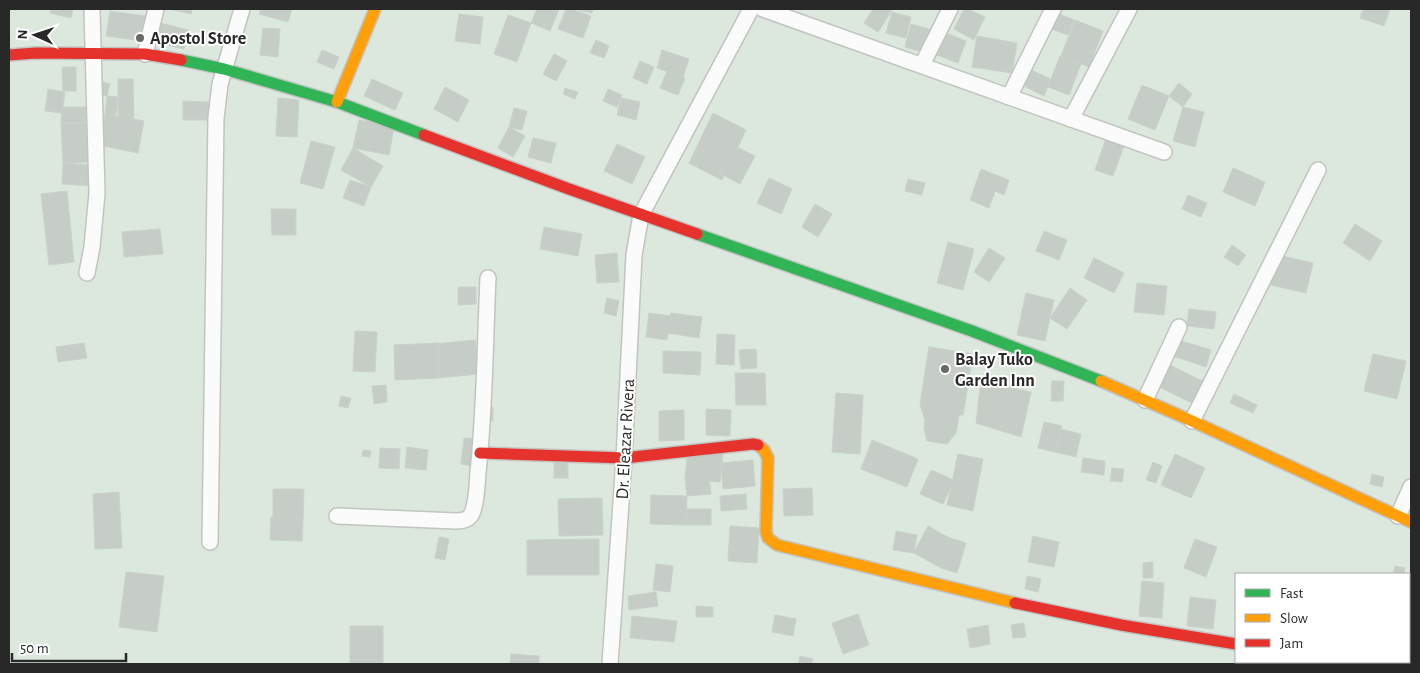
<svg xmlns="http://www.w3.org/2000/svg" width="1420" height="673" font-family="'Alegreya Sans',sans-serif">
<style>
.building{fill:#c6cdc7;stroke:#c8d2ca}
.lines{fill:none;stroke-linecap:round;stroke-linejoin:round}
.street-casing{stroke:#c2c4c1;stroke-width:18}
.fast-casing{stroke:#c2c4c1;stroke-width:14}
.slow-casing{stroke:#c2c4c1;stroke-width:14}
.jam-casing{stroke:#c2c4c1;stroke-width:14}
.street{stroke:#fafbfa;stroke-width:15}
.fast{stroke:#30b455;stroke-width:11}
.slow{stroke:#ff9f0a;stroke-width:11}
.jam{stroke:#e5322d;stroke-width:11}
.poi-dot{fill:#676b68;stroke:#fff;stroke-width:2}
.labels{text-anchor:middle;stroke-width:4;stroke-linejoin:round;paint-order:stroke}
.poi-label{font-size:18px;font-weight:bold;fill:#282828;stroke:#fff;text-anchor:start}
.street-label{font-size:18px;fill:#282828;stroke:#fff}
</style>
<rect width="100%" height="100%" fill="#dce7de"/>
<g class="building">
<polygon points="51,9 73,9 71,18 50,13"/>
<polygon points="169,9 192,9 191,14"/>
<polygon points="261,9 292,9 288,22 259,14"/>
<polygon points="537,9 559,9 550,31 531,23"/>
<polygon points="566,9 571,9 591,16 583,38 558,29"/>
<polygon points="574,9 593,9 592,13"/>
<polygon points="873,9 893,9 878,32 864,23"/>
<polygon points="964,9 968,9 985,17 974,40 954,29"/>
<polygon points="1363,9 1390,9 1384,26 1360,18"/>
<polygon points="110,11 145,16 142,41 106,36"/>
<polygon points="892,12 911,17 906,38 886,33"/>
<polygon points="1055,12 1074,20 1068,35 1049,28"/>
<polygon points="459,14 483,17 480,44 455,41"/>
<polygon points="508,15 531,23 517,62 494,54"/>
<polygon points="1075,20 1103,31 1089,67 1061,56"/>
<polygon points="160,23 188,30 184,49 155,42"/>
<polygon points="911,24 932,30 926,53 905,47"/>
<polygon points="263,28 280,29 278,57 260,55"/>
<polygon points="946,33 966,41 958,63 937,55"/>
<polygon points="977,36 1017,43 1012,73 972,67"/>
<polygon points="596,40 609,46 604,58 590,53"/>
<polygon points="322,50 339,57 334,69 317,62"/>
<polygon points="662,50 689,59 683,77 657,68"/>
<polygon points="554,54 567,61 556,81 543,74"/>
<polygon points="1060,56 1081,64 1069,95 1048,87"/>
<polygon points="640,61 654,67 647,84 633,78"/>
<polygon points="62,67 76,67 76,91 63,91"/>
<polygon points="1031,70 1051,79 1044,96 1024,86"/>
<polygon points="667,71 685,78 678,95 660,88"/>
<polygon points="118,79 133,79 134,124 118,124"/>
<polygon points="372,79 403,93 395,110 364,96"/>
<polygon points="103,82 110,84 107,96 99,94"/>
<polygon points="1179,83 1192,94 1183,107 1169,96"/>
<polygon points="1142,85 1169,96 1155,130 1128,119"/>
<polygon points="445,87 469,100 458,122 434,109"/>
<polygon points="565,88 578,92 575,99 563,94"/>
<polygon points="48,89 65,92 62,113 45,111"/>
<polygon points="608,89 622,95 617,107 603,101"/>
<polygon points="107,96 118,97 116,115 105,114"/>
<polygon points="278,98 299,100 297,137 276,136"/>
<polygon points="621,98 640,102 636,120 617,115"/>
<polygon points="183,101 209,102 209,120 183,120"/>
<polygon points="62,107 86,107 86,123 61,123"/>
<polygon points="1183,107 1204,112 1195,147 1173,141"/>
<polygon points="514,108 527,111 522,130 509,127"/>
<polygon points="713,113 746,130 722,180 689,163"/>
<polygon points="105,114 144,121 138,153 99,145"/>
<polygon points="359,120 394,127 389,155 353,148"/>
<polygon points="61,123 88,123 89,162 63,163"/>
<polygon points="509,127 525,136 513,157 498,148"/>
<polygon points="1108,133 1126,140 1113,176 1095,170"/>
<polygon points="533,138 556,143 551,163 528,157"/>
<polygon points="311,141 335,147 323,189 300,183"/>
<polygon points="617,144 645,157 632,184 604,171"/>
<polygon points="733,145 755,156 740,184 719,173"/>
<polygon points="353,148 383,166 371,187 341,170"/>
<polygon points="63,163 94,165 93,186 62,184"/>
<polygon points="1233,168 1265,182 1255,206 1223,192"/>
<polygon points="981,169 1009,180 1004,195 995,191 989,208 970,200"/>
<polygon points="769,178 792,189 781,214 757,203"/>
<polygon points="908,179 925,183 922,195 905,191"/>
<polygon points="350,180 371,187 364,206 343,198"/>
<polygon points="67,191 74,262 49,265 41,194"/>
<polygon points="1188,195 1207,203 1201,217 1182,209"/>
<polygon points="815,204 832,214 818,237 802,227"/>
<polygon points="271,209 296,209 296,235 272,235"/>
<polygon points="1355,224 1382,241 1370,261 1343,243"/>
<polygon points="544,227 582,234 578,256 540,249"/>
<polygon points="160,229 163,254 124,257 122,232"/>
<polygon points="1044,231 1067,240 1059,260 1036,251"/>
<polygon points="948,242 974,249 963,290 937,283"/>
<polygon points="1232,245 1246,255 1238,266 1224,257"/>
<polygon points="989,248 1005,258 989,282 974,272"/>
<polygon points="617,253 619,282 597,283 595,255"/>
<polygon points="1278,255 1313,263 1306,293 1271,285"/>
<polygon points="1094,258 1124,273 1114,293 1084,278"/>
<polygon points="1137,283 1167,286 1164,315 1134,312"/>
<polygon points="458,287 476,287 476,304 458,305"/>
<polygon points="1070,288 1087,300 1067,329 1050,318"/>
<polygon points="1026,293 1054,300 1045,341 1017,335"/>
<polygon points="607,298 619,301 616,316 604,313"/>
<polygon points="1189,309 1216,312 1214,329 1187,326"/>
<polygon points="649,313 671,316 667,340 646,337"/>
<polygon points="671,313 702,317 699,338 668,333"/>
<polygon points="355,331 377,332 375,372 353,371"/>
<polygon points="717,334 735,335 734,365 716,364"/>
<polygon points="475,340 479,374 439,378 435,344"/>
<polygon points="1178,340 1211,350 1206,367 1173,356"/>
<polygon points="84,343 87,358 58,362 56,347"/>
<polygon points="438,343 439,378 395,380 394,345"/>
<polygon points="929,347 973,354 963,415 959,415 956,433 947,444 927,441 924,428 925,421 920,404"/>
<polygon points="756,349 757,368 741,369 739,350"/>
<polygon points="663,351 701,352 700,375 663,373"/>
<polygon points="1373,354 1406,361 1397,399 1364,391"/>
<polygon points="1168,364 1204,382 1194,404 1157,386"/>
<polygon points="735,373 765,373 766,405 736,405"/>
<polygon points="981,381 1031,392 1021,437 976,423"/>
<polygon points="1052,381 1064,381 1063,401 1051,401"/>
<polygon points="386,385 387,402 374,404 372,386"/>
<polygon points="836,393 863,395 860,454 832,452"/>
<polygon points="1234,394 1257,405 1253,413 1230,403"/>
<polygon points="341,396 351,398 348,408 339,406"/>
<polygon points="484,407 493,407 493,421 485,421"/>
<polygon points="706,409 731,410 730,436 706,435"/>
<polygon points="684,410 684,440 659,441 659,411"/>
<polygon points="1044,422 1062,426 1055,452 1038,448"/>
<polygon points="1061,429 1081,434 1076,457 1055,452"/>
<polygon points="464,438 476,439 473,466 461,464"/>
<polygon points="872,440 918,459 907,487 861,469"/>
<polygon points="407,447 428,450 426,470 405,468"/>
<polygon points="380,448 400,449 399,469 379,468"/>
<polygon points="363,450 371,451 370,457 362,456"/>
<polygon points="688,450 723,453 720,482 685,479"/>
<polygon points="958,454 983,459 973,511 947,505"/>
<polygon points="1175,454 1205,468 1191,498 1161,485"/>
<polygon points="1083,458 1105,461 1104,475 1081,472"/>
<rect x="554" y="460" width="14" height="18"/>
<polygon points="753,460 755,486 723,489 721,463"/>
<polygon points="1153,462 1162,466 1156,483 1146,480"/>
<polygon points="1112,468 1124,469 1122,482 1110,481"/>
<polygon points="931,470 954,480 943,504 920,494"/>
<polygon points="1372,474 1384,477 1382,487 1370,484"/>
<polygon points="709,477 711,494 687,496 685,479"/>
<polygon points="812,488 813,515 784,516 783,489"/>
<polygon points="273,489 304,489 303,519 273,518"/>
<polygon points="119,492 122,548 95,549 93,494"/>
<polygon points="746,494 747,509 721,511 720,496"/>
<polygon points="651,495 687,496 686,525 650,524"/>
<polygon points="602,498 603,535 559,536 558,499"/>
<rect x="686" y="509" width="25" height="16"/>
<polygon points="271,517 303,519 302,541 270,540"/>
<polygon points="730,526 759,528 757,563 728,561"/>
<polygon points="928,526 955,541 941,568 914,553"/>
<polygon points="896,531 917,535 914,553 893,550"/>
<polygon points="1033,536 1059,542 1054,567 1028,562"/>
<polygon points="439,537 449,539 445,560 435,558"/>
<polygon points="950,538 966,543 957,573 941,568"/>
<polygon points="599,539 599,575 527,575 527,540"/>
<polygon points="1195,539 1217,547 1206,577 1184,568"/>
<polygon points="1153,562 1153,578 1143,578 1143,563"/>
<polygon points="656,564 673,566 670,592 653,590"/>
<polygon points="1395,566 1405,568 1404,574 1393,574"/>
<polygon points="126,572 164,576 157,632 119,627"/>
<polygon points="1027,576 1041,579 1038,592 1025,589"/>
<polygon points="1142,581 1164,583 1162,618 1139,616"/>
<polygon points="656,592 658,606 629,610 628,596"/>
<polygon points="1190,597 1216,600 1213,629 1187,626"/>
<polygon points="696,606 713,607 713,617 696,617"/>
<polygon points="858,614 869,645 843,654 832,623"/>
<polygon points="775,615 796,619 793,636 772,632"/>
<polygon points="632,616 677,621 674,642 630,638"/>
<polygon points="1024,623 1026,637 1013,638 1011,625"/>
<polygon points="988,625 990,644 970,648 967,629"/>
<rect x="350" y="626" width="33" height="38"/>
<polygon points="511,654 539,656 539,664 510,664"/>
<polygon points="800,656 813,659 811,664 798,664"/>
</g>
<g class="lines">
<g class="street-casing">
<g id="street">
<polyline points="763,9 1164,152"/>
<polyline points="145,54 156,9"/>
<polyline points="922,65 950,9"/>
<polyline points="1009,97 1053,9"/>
<polyline points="1071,119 1129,9"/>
<polyline points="87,273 92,247 97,193 92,9"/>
<polyline points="1145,400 1179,327"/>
<polyline points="1192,421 1318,170"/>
<path d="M337 516 456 521C463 521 469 520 472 513 477 502 477 485 478 472 485 408 485 342 488 278"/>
<polyline points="1398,516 1411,487"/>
<polyline points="210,542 216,118 220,84 242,9"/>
<polyline points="1302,662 1303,664"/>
<polyline points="610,664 624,458 634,255 641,215 751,9"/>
</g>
</g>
<g class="fast-casing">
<g id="fast">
<polyline points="181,60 224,69 337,102 424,135"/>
<polyline points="697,234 972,331 1101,381"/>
</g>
</g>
<g class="slow-casing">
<g id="slow">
<polyline points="337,102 375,9"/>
<polyline points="1101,381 1192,421 1411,522"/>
<polyline points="758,445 764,450 768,458 766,532 768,538 777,545 1015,603"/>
</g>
</g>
<g class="jam-casing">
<g id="jam">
<polyline points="9,55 36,53 145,54 181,60"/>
<polyline points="424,135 569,189 697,234"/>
<polyline points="480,453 624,458 753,444 758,445"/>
<polyline points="1015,603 1121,625 1236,644"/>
</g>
</g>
<use href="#street" class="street"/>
<use href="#fast" class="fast"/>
<use href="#slow" class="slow"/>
<use href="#jam" class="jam"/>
</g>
<g class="poi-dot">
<circle cx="140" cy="38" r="5"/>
<circle cx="945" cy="369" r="5"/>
</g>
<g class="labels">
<g class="poi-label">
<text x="150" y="44">Apostol Store</text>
<text x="955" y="365">Balay Tuko<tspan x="955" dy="21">Garden Inn</tspan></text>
</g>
<g class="street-label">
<text transform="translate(625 439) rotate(-87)" y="6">Dr. Eleazar Rivera</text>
</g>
</g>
<rect width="1420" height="673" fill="none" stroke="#282828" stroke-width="20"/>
<rect x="1235" y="573" width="175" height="90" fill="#ffffff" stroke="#a9a9a9"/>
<rect x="1245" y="589" width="25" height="8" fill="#30b455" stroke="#a9a9a9"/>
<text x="1280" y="598" font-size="15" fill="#282828">Fast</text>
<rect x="1245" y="614" width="25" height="8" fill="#ff9f0a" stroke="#a9a9a9"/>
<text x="1280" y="623" font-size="15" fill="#282828">Slow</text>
<rect x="1245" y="639" width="25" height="8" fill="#e5322d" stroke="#a9a9a9"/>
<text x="1280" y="648" font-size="15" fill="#282828">Jam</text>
<g transform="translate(35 35) rotate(273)" stroke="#ffffff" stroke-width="4" paint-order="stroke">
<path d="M0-4L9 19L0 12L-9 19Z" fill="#282828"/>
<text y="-8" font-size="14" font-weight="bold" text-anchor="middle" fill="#282828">N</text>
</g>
<path d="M12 653v8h114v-8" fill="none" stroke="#282828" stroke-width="2.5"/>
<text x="20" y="653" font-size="15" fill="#282828" stroke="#ffffff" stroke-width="4" paint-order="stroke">50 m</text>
</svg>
